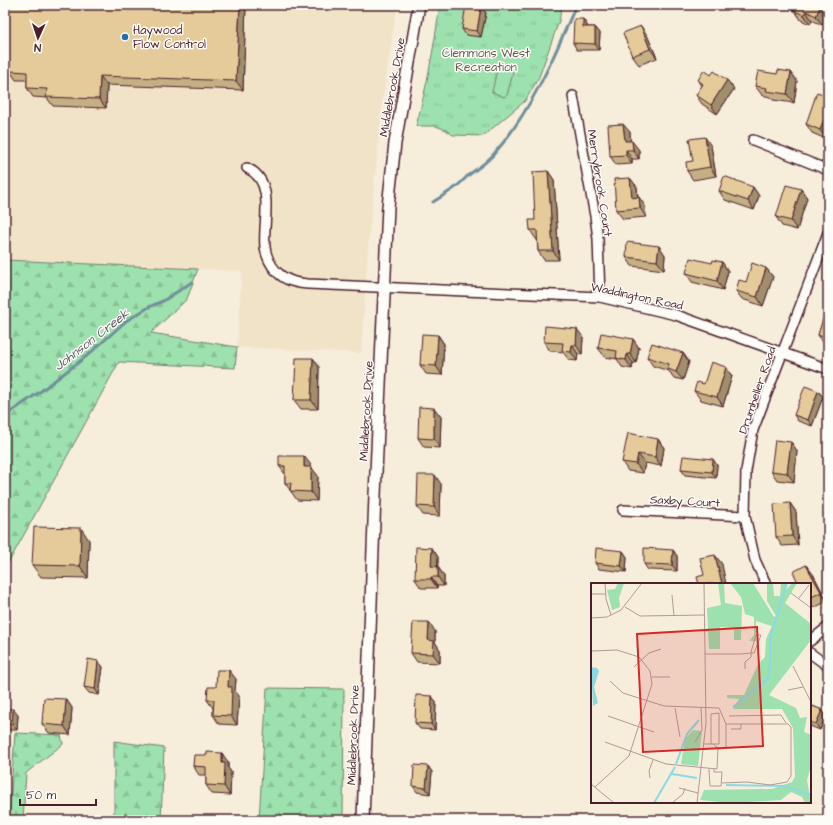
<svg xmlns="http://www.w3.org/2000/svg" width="833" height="825" font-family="'Architects Daughter',sans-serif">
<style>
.built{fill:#f1e3c8}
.grass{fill:url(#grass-tufts);stroke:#73806c}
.forest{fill:url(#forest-firs);stroke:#73806c}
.garden{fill:#9ce1ae;stroke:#73806c}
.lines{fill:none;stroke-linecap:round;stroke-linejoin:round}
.stream{stroke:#708f9b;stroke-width:3}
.minor-casing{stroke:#4a1f2b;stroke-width:12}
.tertiary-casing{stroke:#4a1f2b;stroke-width:14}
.minor{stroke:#fdfcf7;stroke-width:9}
.tertiary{stroke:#fdfcf7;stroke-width:11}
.wall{fill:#c5af84;stroke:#4a1f2b}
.shaded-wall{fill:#a08e6c;stroke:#4a1f2b}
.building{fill:#e5cb9a;stroke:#4a1f2b}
.poi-dot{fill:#1f6fb2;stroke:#fdfcf7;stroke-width:1.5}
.labels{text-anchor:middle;stroke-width:3;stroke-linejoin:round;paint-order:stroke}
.poi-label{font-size:12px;fill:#4a1f2b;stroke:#fdfcf7;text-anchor:start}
.park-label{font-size:12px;fill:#635952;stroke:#fdfcf7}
.street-label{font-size:12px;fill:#4a1f2b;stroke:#fdfcf7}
.water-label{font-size:13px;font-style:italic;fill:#5d5763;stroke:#fdfcf7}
.inset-river{fill:none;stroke:#8adae5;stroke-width:2}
.inset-road{fill:none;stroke:#b19b95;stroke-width:1}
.view{fill:#d62828;fill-opacity:0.15;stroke:#d62828;stroke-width:2}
.inset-edge{fill:none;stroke:#4a1f2b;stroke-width:2}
</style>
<defs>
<pattern id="grass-tufts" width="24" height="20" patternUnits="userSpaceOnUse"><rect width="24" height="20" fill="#9ce1ae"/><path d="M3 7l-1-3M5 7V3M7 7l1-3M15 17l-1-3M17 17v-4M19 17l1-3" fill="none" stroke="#88c196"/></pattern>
<pattern id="forest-firs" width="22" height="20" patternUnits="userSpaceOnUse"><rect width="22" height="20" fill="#9ce1ae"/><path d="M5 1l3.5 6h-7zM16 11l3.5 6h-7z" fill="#88c196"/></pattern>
</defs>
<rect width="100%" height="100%" fill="#f6eddb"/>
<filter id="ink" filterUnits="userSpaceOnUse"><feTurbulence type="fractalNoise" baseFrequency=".025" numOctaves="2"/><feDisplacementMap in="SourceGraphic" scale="8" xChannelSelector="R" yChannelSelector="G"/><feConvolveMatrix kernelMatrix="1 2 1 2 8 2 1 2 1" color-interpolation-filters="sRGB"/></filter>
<g filter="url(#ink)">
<polygon class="built" points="5,5 397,5 383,97 369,234 361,353 237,347 242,271 5,260"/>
<path class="grass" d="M440 5H562L559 21 539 77 525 101 483 136 453 135 446 130 436 126H416C427 87 434 46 440 5Z"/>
<g class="forest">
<polygon points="5,260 198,269 187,299 151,333 237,347 235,368 119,362 5,569"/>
<polygon points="267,688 344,689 343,820 259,820"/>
<polygon points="15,733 61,735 63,744 26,773 23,820 9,820"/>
<polygon points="114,741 164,748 161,820 114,820"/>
</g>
<polygon class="garden" points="498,65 510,68 513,73 507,95 504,97 492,92"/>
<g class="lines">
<g class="stream">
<path d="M433 202C441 197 449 192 456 187 461 183 465 178 470 174 478 168 486 163 493 155 531 112 554 57 576 5"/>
<polyline points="5,416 41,391 88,355 126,321 149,307 163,301 192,282"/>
</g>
<g class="minor-casing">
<g id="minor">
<polyline points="573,96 595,216 598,239 600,297"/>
<polyline points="753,140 828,170"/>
<path d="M247 168C277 182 262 222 265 247 266 256 271 266 277 272 286 281 296 283 308 284L600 297 676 315 828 369"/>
<polyline points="623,510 745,516"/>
<polyline points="766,584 755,560 745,516 746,471 753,430 828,233"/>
<polyline points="810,641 828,627"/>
<polyline points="810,653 828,666"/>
</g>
</g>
<g class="tertiary-casing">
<polyline id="tertiary" points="363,820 375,495 388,207 395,143 419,5"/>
</g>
<use href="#minor" class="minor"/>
<use href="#tertiary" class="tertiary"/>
</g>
<g class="wall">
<polygon points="5,5 246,5 243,90 107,85 106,108 53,106 47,98 33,97 27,88 27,80 16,80 10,71 10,70 5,70"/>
<polygon points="789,5 825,5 828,10 828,12 822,25 812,20 810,24 801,20 795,11 792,10"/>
<polygon points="481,7 486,13 481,37 466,35 462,29"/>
<polygon points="583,19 587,25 587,27 595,27 600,33 599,50 577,50 573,43"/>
<polygon points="647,35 657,58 639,65 632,56"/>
<polygon points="791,72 797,81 794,103 773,100 770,97 762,95 755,86 777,74"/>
<polygon points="711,75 727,80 734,89 717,114 702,104 696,95 702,86 698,80"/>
<polygon points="828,96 828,134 826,139 812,133 806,124"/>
<polygon points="630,132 630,141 639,150 639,159 632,159 632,164 616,165 610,156"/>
<polygon points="711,146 716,176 693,180 687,171 693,161"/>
<polygon points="548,171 554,180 559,260 544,260 538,251 537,239 536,239 530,230 535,220"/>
<polygon points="630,178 637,187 638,197 645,206 646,217 623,219 616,210"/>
<polygon points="753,187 759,196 754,210 725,200 719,191"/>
<polygon points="801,189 807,198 797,230 782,226 776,217"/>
<polygon points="659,246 665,255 664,270 632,266 626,257"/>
<polygon points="722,262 728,271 723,290 692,282 686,273 712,263"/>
<polygon points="766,268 773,277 763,306 742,299 736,291"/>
<polygon points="828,306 828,346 824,344 818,335"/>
<polygon points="438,335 444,344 442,375 426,374 420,365"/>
<polygon points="583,337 582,354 578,354 577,361 569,360 563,352 550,351 544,342"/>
<polygon points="633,339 639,348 636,363 633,363 632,369 622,367 617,359 605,357 598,348"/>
<polygon points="683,353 689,362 683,380 674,378 669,371 653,366 647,357"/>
<polygon points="313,358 319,367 318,409 301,409 294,400"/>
<polygon points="726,367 732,376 723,406 701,400 694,391 704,384"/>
<polygon points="818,391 823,397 812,426 798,421 794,415"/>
<polygon points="434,408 441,417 440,448 424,447 418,438"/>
<polygon points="658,439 664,448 661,466 645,463 643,473 628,471 622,462"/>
<polygon points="791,442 797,451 794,482 777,480 771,471"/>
<polygon points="311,465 311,467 318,476 317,501 297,500 285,483 285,474 279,466"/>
<polygon points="717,465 716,478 685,475 681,469"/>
<polygon points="441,484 440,516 423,515 417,506"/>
<polygon points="790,503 796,512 798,545 782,546 776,537"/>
<polygon points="89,540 88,578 41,577 32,565"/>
<polygon points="432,548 438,557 438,567 444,576 444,586 437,586 437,588 421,588 415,579"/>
<polygon points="673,550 677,556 677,571 648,570 644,564"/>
<polygon points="623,551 627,557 626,572 599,569 595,563"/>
<polygon points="813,574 827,601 814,608 810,603 810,584"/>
<polygon points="435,631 435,642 440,650 440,663 417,662 411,653"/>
<polygon points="98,661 103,667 99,695 89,693 84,687"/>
<polygon points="236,679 235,691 239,696 237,725 219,724 213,715 213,708 207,700 216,687"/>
<polygon points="66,699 72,708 70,735 49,733 42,724"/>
<polygon points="436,702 435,730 420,729 415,723"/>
<polygon points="810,705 822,710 826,716 820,730 810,726"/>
<polygon points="5,709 18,715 17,730 6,730 5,741"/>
<polygon points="228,762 228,768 231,772 230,795 212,794 206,785 206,775 199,775 193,766"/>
<polygon points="428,766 432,772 430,794 417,792 413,786"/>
</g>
<g class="shaded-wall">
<polygon points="240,5 246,5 243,90 236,81"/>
<polygon points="821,5 825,5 828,10 828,12 822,25 816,16"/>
<polygon points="481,7 486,13 481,37 477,31"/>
<polygon points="806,11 812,20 810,24 804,15"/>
<polygon points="583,19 587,25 587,33 583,27"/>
<polygon points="641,26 647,35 657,58 650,49"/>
<polygon points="595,27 600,33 599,50 595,44"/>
<polygon points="791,72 797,81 794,103 787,94"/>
<polygon points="100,76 107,85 106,108 99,99"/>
<polygon points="727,80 734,89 717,114 711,105"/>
<polygon points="828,108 828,134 826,139 820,130"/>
<polygon points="623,124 630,132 631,150 625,141"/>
<polygon points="705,137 711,146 716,176 710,167"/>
<polygon points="632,141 639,150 639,159 633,150"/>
<polygon points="626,150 632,159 632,164 626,155"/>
<polygon points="548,171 554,180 559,260 553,251"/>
<polygon points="630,178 637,187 638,207 632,198"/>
<polygon points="753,187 759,196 754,210 748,201"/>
<polygon points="801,189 807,198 797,230 791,221"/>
<polygon points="639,197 645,206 646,217 640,208"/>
<polygon points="659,246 665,255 664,270 657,261"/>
<polygon points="722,262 728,271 723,290 717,281"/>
<polygon points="766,268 773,277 763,306 757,297"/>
<polygon points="577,329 583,337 582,354 576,345"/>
<polygon points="438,335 444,344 442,375 436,366"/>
<polygon points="633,339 639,348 636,363 630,354"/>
<polygon points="572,345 578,354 577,361 571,352"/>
<polygon points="683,353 689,362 683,380 676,372"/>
<polygon points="627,354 633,363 632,369 626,360"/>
<polygon points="313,358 319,367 318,409 311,400"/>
<polygon points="726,367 732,376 723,406 717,397"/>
<polygon points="818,391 823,397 812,426 808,420"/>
<polygon points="434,408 441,417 440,448 434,439"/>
<polygon points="658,439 664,448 661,466 655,457"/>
<polygon points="791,442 797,451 794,482 787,473"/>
<polygon points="638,454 645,463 643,473 636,464"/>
<polygon points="304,456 311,465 310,476 304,467"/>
<polygon points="713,459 717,465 716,478 712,472"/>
<polygon points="311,467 318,476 317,501 311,492"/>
<polygon points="435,475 441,484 440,516 434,507"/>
<polygon points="790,503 796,512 798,545 792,536"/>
<polygon points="81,528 89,540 88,578 80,566"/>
<polygon points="432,548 438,557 437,575 431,566"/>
<polygon points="673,550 677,556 677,571 672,565"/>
<polygon points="623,551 627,557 626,572 621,566"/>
<polygon points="715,555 722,564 726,584 722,584"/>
<polygon points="806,565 813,574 827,601 821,592"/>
<polygon points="438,567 444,576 444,586 438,577"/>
<polygon points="431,577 437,586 437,588 431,579"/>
<polygon points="429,622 435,631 435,642 440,650 440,663 433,654 428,640"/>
<polygon points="98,661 103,667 99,695 95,689"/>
<polygon points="229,670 236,679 235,691 239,696 237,725 231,716 228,687"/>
<polygon points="432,696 436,702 435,730 431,724"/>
<polygon points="66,699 72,708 70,735 64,726"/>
<polygon points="13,709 18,715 17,730 12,724"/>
<polygon points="822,710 826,716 820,730 816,724"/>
<polygon points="222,753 228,762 228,768 231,772 230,795 224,786 222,763"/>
<polygon points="428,766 432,772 430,794 426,788"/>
</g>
<g class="building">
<polygon points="5,5 240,5 236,81 100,76 99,99 46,97 47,89 27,88 27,72 10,71 10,61 5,61"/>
<polygon points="466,5 481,7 477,31 462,29"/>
<polygon points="795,5 821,5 816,16 806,11 804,15 795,11 797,6"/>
<polygon points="574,19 583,19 583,27 595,27 595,44 573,43"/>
<polygon points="641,26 650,49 632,56 623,33"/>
<polygon points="704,70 711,75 714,71 727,80 711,105 696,95 703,84 698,80"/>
<polygon points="778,70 791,72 787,94 766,91 767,88 755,86 758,71 777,74"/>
<polygon points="817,92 828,96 828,108 820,130 806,124"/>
<polygon points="623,124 625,141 632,141 633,150 626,150 626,155 610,156 608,125"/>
<polygon points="705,137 710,167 687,171 686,162 693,161 689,139"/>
<polygon points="548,171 553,251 538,251 537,230 530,230 529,220 535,220 533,172"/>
<polygon points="724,176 753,187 748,201 719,191"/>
<polygon points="630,178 632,198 639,197 640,208 616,210 614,179"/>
<polygon points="786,185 801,189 791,221 776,217"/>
<polygon points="627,242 659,246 657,261 626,257"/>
<polygon points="690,258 712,263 713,260 722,262 717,281 686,273"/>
<polygon points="752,263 766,268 757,297 736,291 739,280 746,282"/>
<polygon points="827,305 828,306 828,339 818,335"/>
<polygon points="545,326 577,329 576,345 572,345 571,352 562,351 563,343 544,342"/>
<polygon points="601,333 633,339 630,354 627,354 626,360 616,358 617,351 598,348"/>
<polygon points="422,334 438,335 436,366 420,365"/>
<polygon points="652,343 683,353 676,372 668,369 669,364 647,357"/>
<polygon points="296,358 313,358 311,400 294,400"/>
<polygon points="711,362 726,367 717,397 694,391 697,382 704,384"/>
<polygon points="805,386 818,391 808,420 794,415"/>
<polygon points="419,407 434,408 434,439 418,438"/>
<polygon points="628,433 658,439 655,457 638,454 636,464 622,462"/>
<polygon points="775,440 791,442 787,473 771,471"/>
<polygon points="279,456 304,456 304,467 311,467 311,492 290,491 291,483 285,483 285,466 279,466"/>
<polygon points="683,456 713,459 712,472 681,469"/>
<polygon points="418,475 435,475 434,507 417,506"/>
<polygon points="790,503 792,536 776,537 774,504"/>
<polygon points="34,527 81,528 80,566 32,565"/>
<polygon points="416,547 432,548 431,566 438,567 438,577 431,577 431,579 415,579"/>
<polygon points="596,548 623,551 621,566 595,563"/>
<polygon points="644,548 673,550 672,565 644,564"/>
<polygon points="715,555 722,584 699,584 697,577 704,575 700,558"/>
<polygon points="806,565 821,592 810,598 810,584 799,584 793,572"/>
<polygon points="413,622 429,622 428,640 434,641 433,654 411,653"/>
<polygon points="88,659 98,661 95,689 84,687"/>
<polygon points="217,670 229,670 228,687 232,687 231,716 213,715 214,700 207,700 208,687 216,687"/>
<polygon points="416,695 432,696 431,724 415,723"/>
<polygon points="44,698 66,699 64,726 42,724"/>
<polygon points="810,705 822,710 816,724 810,722"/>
<polygon points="5,709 13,709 12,724 5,724"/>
<polygon points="207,752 222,753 222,763 225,763 224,786 206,785 206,767 193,766 194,755 207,755"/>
<polygon points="414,765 428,766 426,788 413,786"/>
</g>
</g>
<circle class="poi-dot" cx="125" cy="37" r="4"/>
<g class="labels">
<g class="poi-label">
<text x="133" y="34">Haywood<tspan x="133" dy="14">Flow Control</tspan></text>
</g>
<g class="park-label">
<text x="486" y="57">Clemmons West<tspan x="486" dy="14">Recreation</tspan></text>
</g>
<g class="street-label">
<text transform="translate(392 87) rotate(-80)" y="4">Middlebrook Drive</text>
<text transform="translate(600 183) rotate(81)" y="4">Merrybrook Court</text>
<text transform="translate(637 296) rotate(12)" y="4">Waddington Road</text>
<text transform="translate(757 390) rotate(-71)" y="4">Drumheller Road</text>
<text transform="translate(366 411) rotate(-87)" y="4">Middlebrook Drive</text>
<text transform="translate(685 501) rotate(3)" y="4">Saxby Court</text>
<text transform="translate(353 735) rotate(-88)" y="4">Middlebrook Drive</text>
</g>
<g class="water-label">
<text transform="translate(91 339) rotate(-38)" y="5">Johnson Creek</text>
</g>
</g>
<g transform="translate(591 583)">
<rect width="220" height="220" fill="#f6eddb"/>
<path d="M102 147 111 148 107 183 90 181 94 156Z" fill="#9ce1ae"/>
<path d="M27 0H33L28 15 29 24 21 27 16 7 24 6ZM127 0H133L134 20 151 23 150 57H143V45L129 44V66H118L116 25 130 22ZM139 0H162L183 34 185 33 176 18V0H182L183 13H189L190 0H196L195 7 201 0H206L194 20 220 41V57L178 112 205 125 209 135 216 134 213 149 220 152V183L216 197 220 220H214L211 214 200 209 190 217 140 220 109 217 113 207 181 206 201 199 204 194 202 145 191 126H142L148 116 136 115V112H153L167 81 174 74 175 56 181 43 165 38V58H158L163 52V34L154 31 150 14Z" fill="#9ce1ae"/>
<path d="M0 84 6 85 8 88 3 104 7 120 2 123Z" fill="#8adae5"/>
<path class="inset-river" d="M142 124 176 97 179 84V55L196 0M85 181 96 151 108 137M81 191 106 195M135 202 193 203 220 212M63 220 84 184"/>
<path class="inset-road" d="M14 0 15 16 20 32M200 10 220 25M0 11H14M81 12 83 33M208 15 218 2M34 24 49 33 114 32M0 35 16 34 30 27 51 0M0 68 26 67 48 74 59 88 61 101 38 173 4 204M114 71H150L160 70H163L170 52H165L160 69V74L154 79V86M202 83 220 119M43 84 58 70 70 66M61 94H79M19 98 32 110 73 123 128 125 135 141M197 107 212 104M84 125 89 154M17 133 63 149M138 133 190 132 195 140M140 146H150V141M14 159 75 181 126 186 127 165 122 161M104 159 111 147 110 125M112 161H128V130L120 131V161M135 164V141M118 186 119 203H130L131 189H123V186M59 195 58 188 62 177M131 200 156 199 179 202 196 199 200 193V144L197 141H135M0 201 23 220M88 205 107 210M81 220 92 211 94 205M106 220 115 140 113 0"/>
<path class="view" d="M166 44 172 163 52 169 46 51Z"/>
<rect width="220" height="220" class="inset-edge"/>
</g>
<rect width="833" height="825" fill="none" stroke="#fdfcf7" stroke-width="20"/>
<rect x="10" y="10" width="813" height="805" fill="none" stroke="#4a1f2b" stroke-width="1.5" filter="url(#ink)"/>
<g transform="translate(38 38) rotate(183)" stroke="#fdfcf7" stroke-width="3" paint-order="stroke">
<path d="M0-3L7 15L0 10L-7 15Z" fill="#4a1f2b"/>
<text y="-6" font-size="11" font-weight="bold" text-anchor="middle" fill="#4a1f2b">N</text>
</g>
<path d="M20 799v6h76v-6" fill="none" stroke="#4a1f2b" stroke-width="2"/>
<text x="26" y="799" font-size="12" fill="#4a1f2b" stroke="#fdfcf7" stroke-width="3" paint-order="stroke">50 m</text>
</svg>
